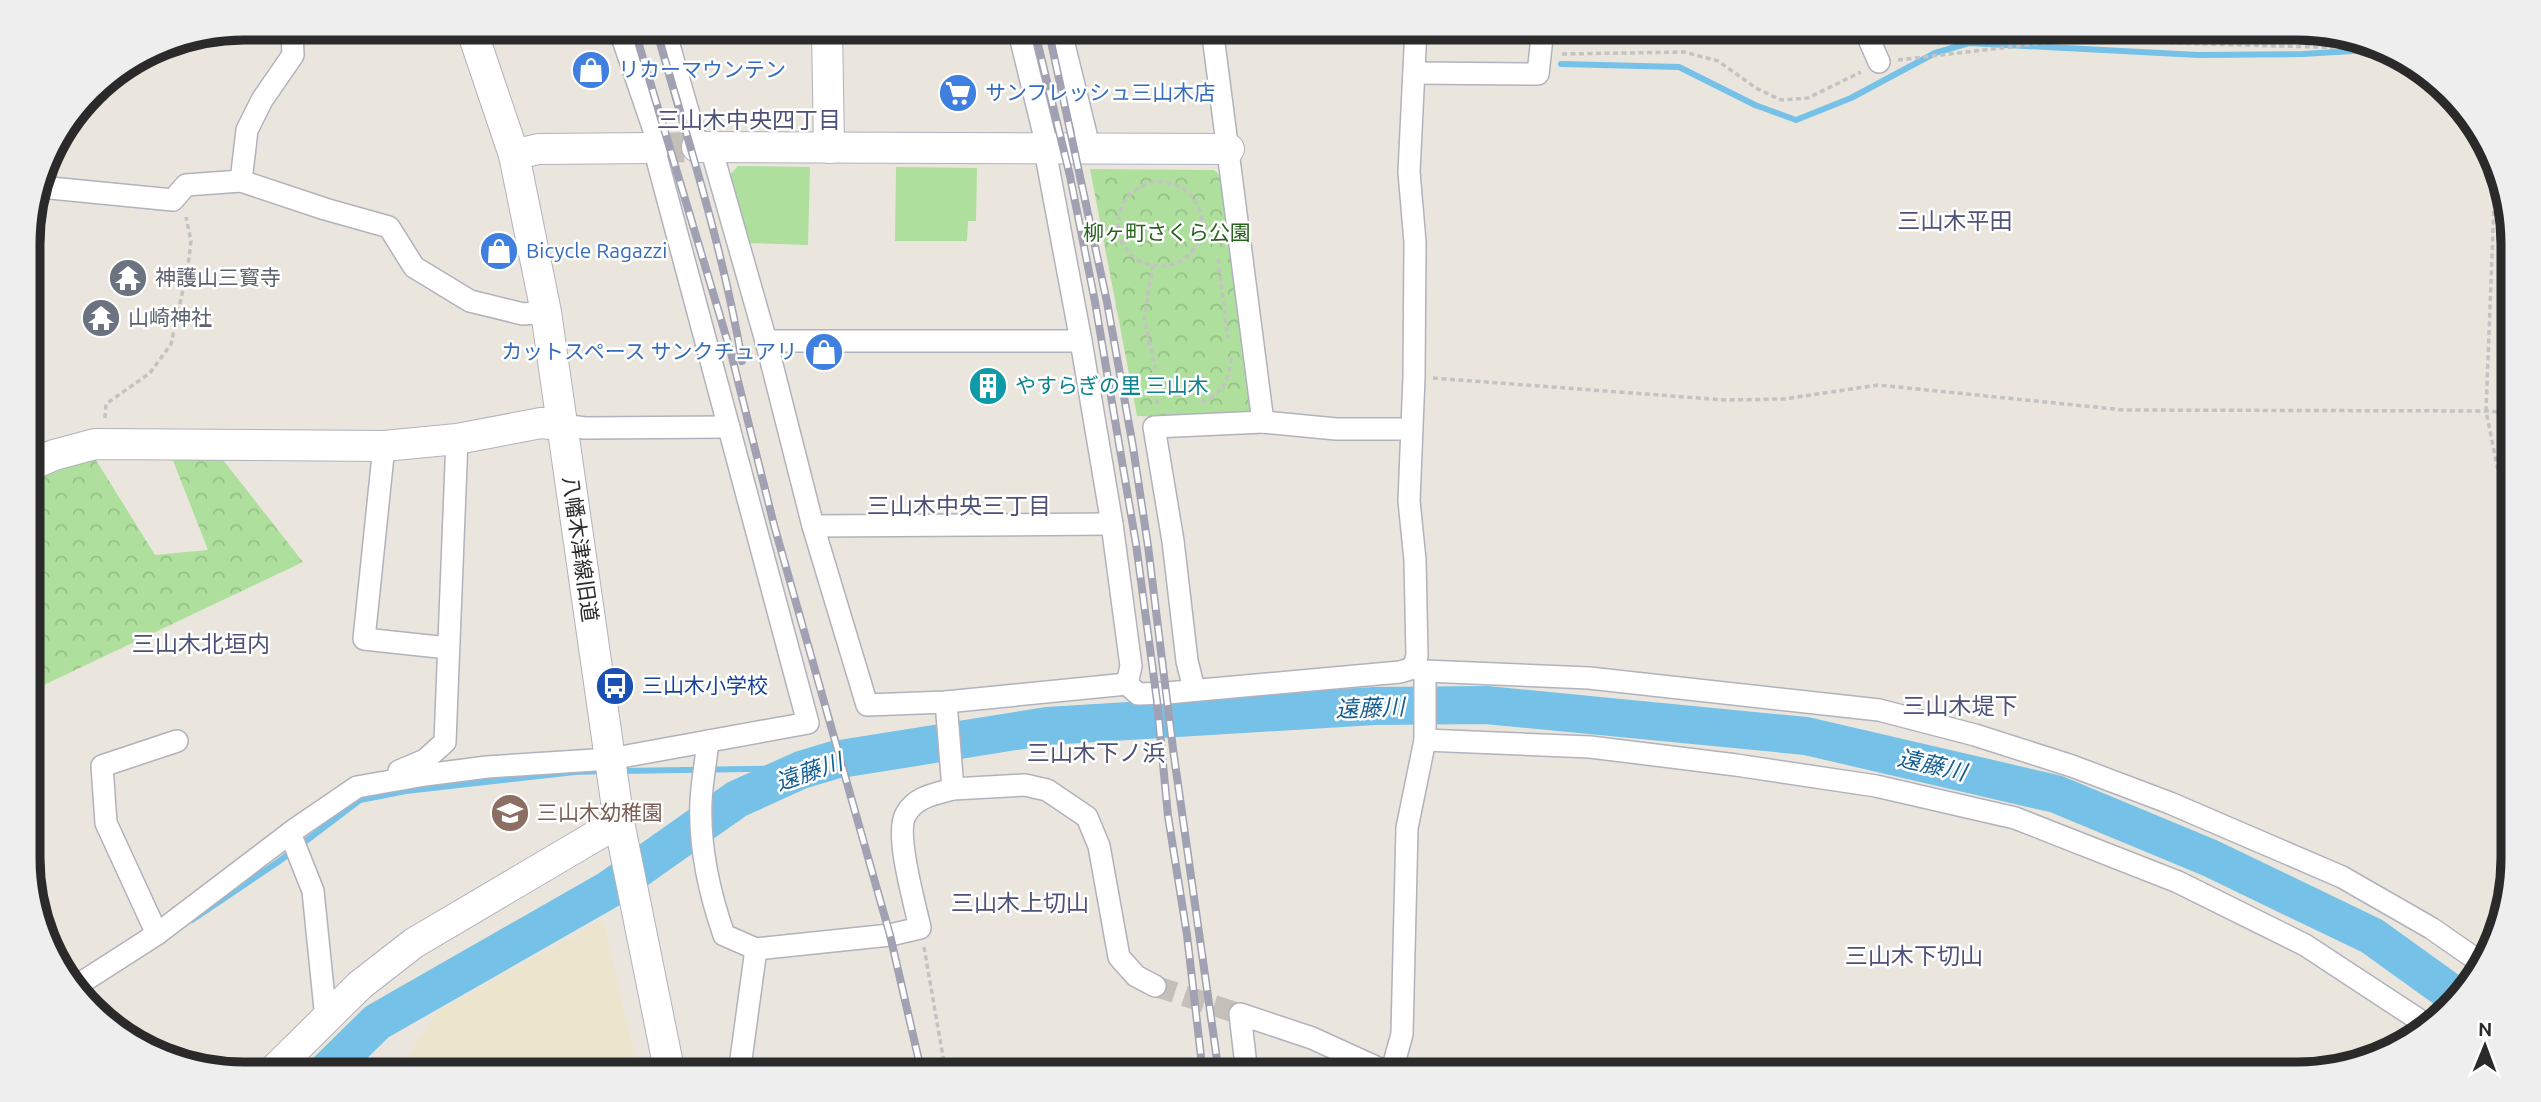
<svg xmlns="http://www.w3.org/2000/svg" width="2541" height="1102" font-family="Ubuntu,'Noto Sans JP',sans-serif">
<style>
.education{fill:#ece4cd}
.grass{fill:#aedf9c}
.forest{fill:url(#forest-crowns)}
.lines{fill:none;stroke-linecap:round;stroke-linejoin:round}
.stream{stroke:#76c1e7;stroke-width:6}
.river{stroke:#76c1e7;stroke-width:38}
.street-tunnel{stroke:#c4c0b9;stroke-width:21;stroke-dasharray:21 10;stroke-linecap:butt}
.secondary-tunnel{stroke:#c4c0b9;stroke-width:30;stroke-dasharray:30 15;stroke-linecap:butt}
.street-casing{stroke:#b0b2bd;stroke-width:24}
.secondary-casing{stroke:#b0b2bd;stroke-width:32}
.path{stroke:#c3c3c3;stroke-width:3.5;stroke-dasharray:5 3.5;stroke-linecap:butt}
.street{stroke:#fff;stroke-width:21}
.secondary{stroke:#fff;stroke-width:30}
.rail-casing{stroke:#a0a1b3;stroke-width:8}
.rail{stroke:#fff;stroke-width:5;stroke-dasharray:16;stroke-linecap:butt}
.labels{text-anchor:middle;stroke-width:5;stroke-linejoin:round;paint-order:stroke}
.shop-label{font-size:21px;fill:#366cbe;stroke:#fff;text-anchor:start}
.park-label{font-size:21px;fill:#27631e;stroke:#fff}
.worship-label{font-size:21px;fill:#5b616d;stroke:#fff;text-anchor:start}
.culture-label{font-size:21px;fill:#0d838f;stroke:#fff;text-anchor:start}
.street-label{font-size:21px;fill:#2a2a2a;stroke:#fff}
.transit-label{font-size:21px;fill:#164399;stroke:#fff;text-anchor:start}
.education-label{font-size:21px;fill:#785e54;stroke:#fff;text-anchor:start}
.neighbourhood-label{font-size:23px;fill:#4d5178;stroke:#fff}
.water-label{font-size:23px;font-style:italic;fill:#155e93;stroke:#fff}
.rim{fill:none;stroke:#2a2a2a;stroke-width:9}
</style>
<defs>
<pattern id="forest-crowns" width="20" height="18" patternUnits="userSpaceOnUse" patternTransform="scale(1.75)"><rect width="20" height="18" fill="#aedf9c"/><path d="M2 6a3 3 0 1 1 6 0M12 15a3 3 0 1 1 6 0" fill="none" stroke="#96c087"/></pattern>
</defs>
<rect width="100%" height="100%" fill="#ebe6dd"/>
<polygon class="education" points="603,920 639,1074 395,1074 438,1011"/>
<g class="grass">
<polygon points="738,166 810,167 808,245 747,243 729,176"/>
<polygon points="896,167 977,168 976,221 968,221 967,241 895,241"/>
</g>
<g class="forest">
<polygon points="1090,169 1214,170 1224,179 1256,407 1246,419 1137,416"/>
<polygon points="220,456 303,562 29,692 29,570 36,568 29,533 29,482 94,457 155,555 208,550 172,458"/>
</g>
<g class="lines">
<g class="stream">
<polyline points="1561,64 1679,67 1755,105 1796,120 1851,98 1935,53 1969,43 2198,55 2303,54 2386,49"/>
<polyline points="621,771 807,768"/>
<polyline points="192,920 278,862 360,800 406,791 575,772 603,771"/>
</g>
<polyline class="river" points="324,1074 377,1022 608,890 737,799 801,770 834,760 1047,726 1374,706 1486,705 1806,736 2056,794 2210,858 2372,936 2454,995"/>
<polyline class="street-tunnel" points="1155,986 1240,1014"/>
<polyline class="secondary-tunnel" points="654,148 697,147"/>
<g class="street-casing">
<g id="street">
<polyline points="619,28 655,133"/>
<polyline points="664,28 694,132"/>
<polyline points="1018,28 1044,134"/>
<polyline points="1060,28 1086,134"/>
<polyline points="1212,28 1263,422 1336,429 1411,429"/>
<polyline points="1864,28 1879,62"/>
<polyline points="1213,31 1294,28"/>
<polyline points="1415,73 1538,74 1543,28"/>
<polyline points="711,148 766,341 1081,341 1112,524 1131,666 1127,684"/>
<polyline points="1045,150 1081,341"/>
<polyline points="241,181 247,130 262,100 293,55 292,28"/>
<polyline points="40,187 173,200 186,185 241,181 325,209 389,227 414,267 470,301 523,314 546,312"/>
<polyline points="766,341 813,526 867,705 946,702 1127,684 1138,694 1167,693 1400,672 1413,668 1425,671 1589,678 1879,710 1975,735 2072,766 2170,803 2342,877 2431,928 2480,962"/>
<polyline points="562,425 585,428 729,427"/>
<polyline points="384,446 364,639 448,648"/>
<polyline points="813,526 1112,524"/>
<polyline points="1413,668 1417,656 1415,560 1409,501 1414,377 1415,242 1409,172 1416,28"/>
<polyline points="1194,689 1187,661 1173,541 1154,427 1263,422"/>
<polyline points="946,702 953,789 1025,785 1047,790 1087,817 1099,846 1119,957 1136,976 1155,986"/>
<polyline points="1425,740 1590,747 1736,765 1876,786 2015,818 2178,882 2305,945 2430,1027"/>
<path d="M708 741C706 761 702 781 701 801 699 847 709 892 724 935L756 949 890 935 920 928C915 904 894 833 906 814 916 796 936 794 953 789"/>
<polyline points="399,771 425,760 445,742 457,439"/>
<polyline points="290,833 313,891 326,1019"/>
<polyline points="157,934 106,823 102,766 177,741"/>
<polyline points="73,988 157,934 294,830 357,787 425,775 487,767 610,759 808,723 654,148"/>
<polyline points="739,1074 756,949"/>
<polyline points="1247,1074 1240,1014 1312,1038 1391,1074"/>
<polyline points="1391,1074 1402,1034 1407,828 1425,740 1425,671"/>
</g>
</g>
<g class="secondary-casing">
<g id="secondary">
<polyline points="471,28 514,155 546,312 619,822 670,1074"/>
<polyline points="827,28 829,148"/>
<polyline points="697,147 1229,149"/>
<polyline points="514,155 538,149 654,148"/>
<polyline points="29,466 54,455 95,444 384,446 457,439 541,423 562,425"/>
<polyline points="270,1074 360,985 414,943 619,822"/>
</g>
</g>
<g class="path">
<polyline points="1562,54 1684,52 1718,61 1756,88 1781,100 1808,98 1861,72"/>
<polyline points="1898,60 2070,40 2385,49"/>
<polyline points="2495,177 2486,411 2512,540"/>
<circle cx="1160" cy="224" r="42"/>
<polyline points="1203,223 1217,237"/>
<polyline points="1218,259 1228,338"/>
<polyline points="1153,265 1144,318 1155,368 1157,404 1160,404"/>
<polyline points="1433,378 1725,400 1784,399 1878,385 2124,410 2486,411 2512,413"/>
<path d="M1202 402C1223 393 1231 378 1231 356"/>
<polyline points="105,418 106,404 150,373 171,344 188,267 191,241 186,217"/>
<polyline points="924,947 946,1074"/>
</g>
<use href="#street" class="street"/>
<use href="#secondary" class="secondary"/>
<g class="rail-casing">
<g id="rail">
<polyline points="634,28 731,353 774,525 890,935 922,1074"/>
<path d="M656 28C687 138 723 248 742 361"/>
<polyline points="1034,28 1070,176 1095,302 1136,544 1157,701 1168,816 1187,935 1203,1074"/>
<polyline points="1048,28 1107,302 1133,447 1148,546 1173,749 1219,1074"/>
</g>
</g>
<use href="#rail" class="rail"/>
</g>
<defs>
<g id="shop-disc" transform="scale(2.0125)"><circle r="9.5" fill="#3f7fe0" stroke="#fff"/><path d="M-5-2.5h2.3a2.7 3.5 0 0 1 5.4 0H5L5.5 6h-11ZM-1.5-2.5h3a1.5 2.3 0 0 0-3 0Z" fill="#fff"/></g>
<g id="supermarket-disc" transform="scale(2.0125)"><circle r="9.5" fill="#3f7fe0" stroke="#fff"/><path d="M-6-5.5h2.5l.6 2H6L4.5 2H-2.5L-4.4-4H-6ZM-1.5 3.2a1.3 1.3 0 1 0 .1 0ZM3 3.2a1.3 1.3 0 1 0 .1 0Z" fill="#fff"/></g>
<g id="temple-disc" transform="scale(2.0125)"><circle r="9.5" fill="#6b7280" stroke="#fff"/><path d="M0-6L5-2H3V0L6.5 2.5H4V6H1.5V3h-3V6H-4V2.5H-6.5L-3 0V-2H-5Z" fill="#fff"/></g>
<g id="building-disc" transform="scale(2.0125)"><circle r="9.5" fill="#0f9aa8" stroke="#fff"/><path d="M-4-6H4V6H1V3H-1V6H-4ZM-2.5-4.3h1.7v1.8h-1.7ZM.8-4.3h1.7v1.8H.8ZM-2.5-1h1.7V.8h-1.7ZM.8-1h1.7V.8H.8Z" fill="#fff"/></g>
<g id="bus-disc" transform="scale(2.0125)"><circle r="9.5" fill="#1a4fb4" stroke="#fff"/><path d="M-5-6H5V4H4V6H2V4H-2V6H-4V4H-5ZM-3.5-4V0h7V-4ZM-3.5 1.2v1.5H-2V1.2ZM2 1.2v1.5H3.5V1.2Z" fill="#fff"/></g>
<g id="school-disc" transform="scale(2.0125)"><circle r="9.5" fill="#8d6e63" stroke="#fff"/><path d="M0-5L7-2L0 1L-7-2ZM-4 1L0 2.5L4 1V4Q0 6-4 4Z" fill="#fff"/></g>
</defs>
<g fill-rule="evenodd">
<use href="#shop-disc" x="591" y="70"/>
<use href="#supermarket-disc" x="958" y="93"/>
<use href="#shop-disc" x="499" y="251"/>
<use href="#temple-disc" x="128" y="278"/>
<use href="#temple-disc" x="101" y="318"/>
<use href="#shop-disc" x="824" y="352"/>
<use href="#building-disc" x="988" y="386"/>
<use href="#bus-disc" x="615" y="686"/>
<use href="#school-disc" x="510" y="813"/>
</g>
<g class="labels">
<g class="shop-label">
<text x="618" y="77">リカーマウンテン</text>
<text x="985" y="100">サンフレッシュ三山木店</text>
<text x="526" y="258">Bicycle Ragazzi</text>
<text x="797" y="359" text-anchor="end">カットスペース サンクチュアリ</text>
</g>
<g class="park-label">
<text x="1167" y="240">柳ヶ町さくら公園</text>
</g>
<g class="worship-label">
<text x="155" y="285">神護山三寳寺</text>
<text x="128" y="325">山崎神社</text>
</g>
<g class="culture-label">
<text x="1015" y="393">やすらぎの里 三山木</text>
</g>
<g class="street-label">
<text transform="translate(580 549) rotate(82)" y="7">八幡木津線旧道</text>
</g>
<g class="transit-label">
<text x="642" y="693">三山木小学校</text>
</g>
<g class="education-label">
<text x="537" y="820">三山木幼稚園</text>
</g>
<g class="neighbourhood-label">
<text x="749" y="128">三山木中央四丁目</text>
<text x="1955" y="229">三山木平田</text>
<text x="959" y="514">三山木中央三丁目</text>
<text x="201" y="652">三山木北垣内</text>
<text x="1960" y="714">三山木堤下</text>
<text x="1096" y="761">三山木下ノ浜</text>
<text x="1020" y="911">三山木上切山</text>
<text x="1914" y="964">三山木下切山</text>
</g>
<g class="water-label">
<text transform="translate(1370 708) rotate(-2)" y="8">遠藤川</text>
<text transform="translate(1932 765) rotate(13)" y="8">遠藤川</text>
<text transform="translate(809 772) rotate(-19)" y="8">遠藤川</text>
</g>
</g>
<path d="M0 0H2541V1102H0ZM244 40H2297A204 204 0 0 1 2501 244V858A204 204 0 0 1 2297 1062H244A204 204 0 0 1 40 858V244A204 204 0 0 1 244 40Z" fill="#eee" fill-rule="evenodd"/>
<path class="rim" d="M244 40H2297A204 204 0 0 1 2501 244V858A204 204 0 0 1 2297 1062H244A204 204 0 0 1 40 858V244A204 204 0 0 1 244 40Z"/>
<g transform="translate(2485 1046) rotate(1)" stroke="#ffffff" stroke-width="5" paint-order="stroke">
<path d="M0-5L12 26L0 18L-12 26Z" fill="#2a2a2a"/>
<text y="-10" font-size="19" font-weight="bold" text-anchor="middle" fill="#2a2a2a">N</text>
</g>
</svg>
